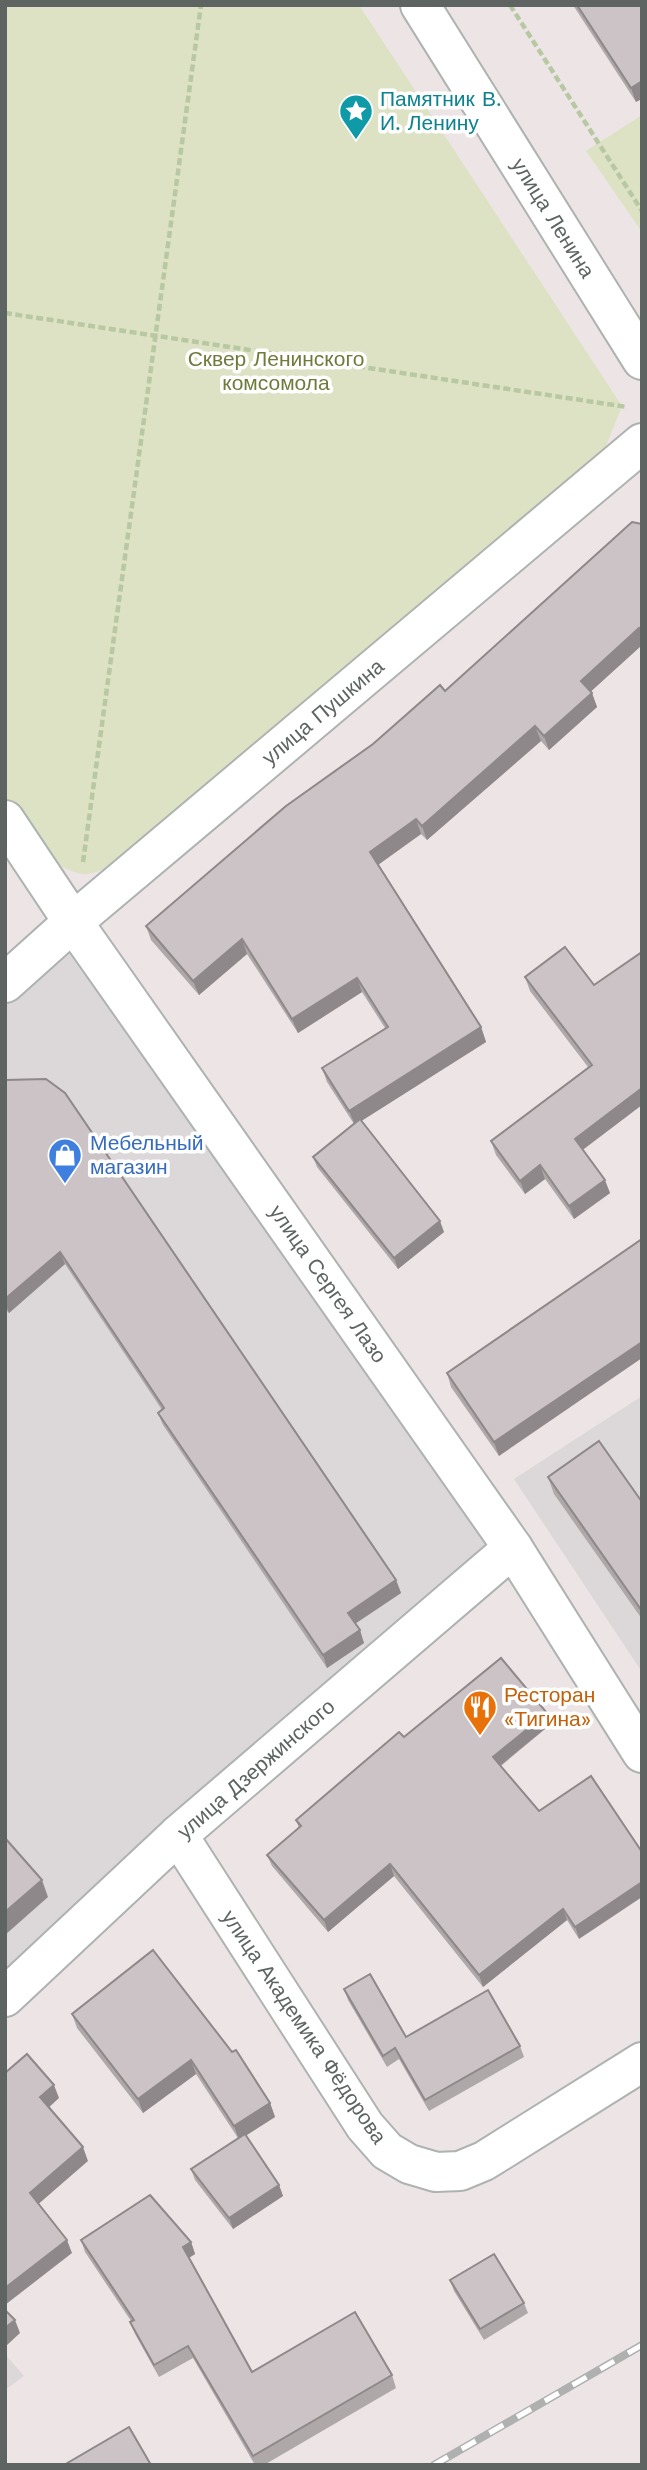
<svg xmlns="http://www.w3.org/2000/svg" width="647" height="2470" font-family="'Work Sans',sans-serif">
<style>
.industrial{fill:#dcd7d8}
.green{fill:#dde2c4}
.lines{fill:none;stroke-linecap:round;stroke-linejoin:round}
.minor-casing{stroke:#aeb3b2;stroke-width:42}
.path{stroke:#b7c8a2;stroke-width:4.5;stroke-dasharray:7 3.5;stroke-linecap:butt}
.minor{stroke:#fff;stroke-width:38}
.rail-casing{stroke:#afb0b0;stroke-width:8}
.rail{stroke:#fff;stroke-width:5;stroke-dasharray:16;stroke-linecap:butt}
.wall{fill:#afa8a9}
.shaded-wall{fill:#8e888a}
.building{fill:#cbc3c5;stroke:#8e888a;stroke-width:2}
.labels{text-anchor:middle;stroke-width:7;stroke-linejoin:round;paint-order:stroke}
.culture-label{font-size:21px;fill:#0d838f;stroke:#fff;text-anchor:start}
.street-label{font-size:21px;fill:#5d6462;stroke:#fff}
.park-label{font-size:21px;fill:#6e7b3c;stroke:#fff}
.shop-label{font-size:21px;fill:#366cbe;stroke:#fff;text-anchor:start}
.food-label{font-size:21px;fill:#c56008;stroke:#fff;text-anchor:start}
</style>
<rect width="100%" height="100%" fill="#ede5e5"/>
<g class="industrial">
<polygon points="73,922 513,1548 5,1997 5,983"/>
<polygon points="642,1396 642,1672 514,1479"/>
<polygon points="5,2354 24,2376 5,2390"/>
</g>
<g class="green">
<path d="M5 5H359L622 406 604 451 108 868C101 870 90 875 82 874 45 867 24 827 5 799Z"/>
<polygon points="642,115 642,232 586,151"/>
</g>
<g class="lines">
<g class="minor-casing">
<g id="minor">
<polyline points="420,5 642,360"/>
<polyline points="5,820 73,922 513,1548 642,1753"/>
<polyline points="5,983 73,922 642,443"/>
<polyline points="178,1835 365,2126 387,2151 409,2164 436,2172 460,2171 484,2161 642,2062"/>
<polyline points="5,1997 178,1835 513,1548"/>
</g>
</g>
<g class="path">
<polyline points="510,5 642,211"/>
<polyline points="5,313 627,407"/>
<polyline points="83,862 201,5"/>
</g>
<use href="#minor" class="minor"/>
<g class="rail-casing">
<polyline id="rail" points="434,2465 642,2345"/>
</g>
<use href="#rail" class="rail"/>
</g>
<g class="wall">
<polygon points="573,5 642,5 636,102"/>
<polygon points="642,524 642,645 591,691 597,707 549,750 541,741 427,840 421,834 378,865 481,1027 486,1042 361,1121 444,1232 398,1269 317,1167 313,1157 354,1124 327,1082 322,1068 385,1028 362,992 298,1033 247,954 199,995 151,940 146,926 373,744 445,691"/>
<polygon points="642,952 583,1150 610,1193 574,1219 545,1179 525,1194 496,1155 491,1141 588,1067 530,991 525,977 594,985"/>
<polygon points="5,1080 396,1580 401,1593 355,1624 364,1643 327,1668 163,1425 158,1413 162,1410 65,1264 9,1313 5,1309"/>
<polygon points="642,1239 499,1456 451,1387 447,1373"/>
<polygon points="548,1477 642,1502 642,1619 554,1494"/>
<polygon points="551,1724 501,1766 539,1811 579,1939 567,1920 483,1987 394,1876 328,1932 272,1866 267,1855 299,1828 296,1820 404,1737"/>
<polygon points="153,1950 270,2103 275,2117 246,2135 279,2185 283,2196 233,2229 195,2180 191,2169 238,2138 196,2074 143,2113 77,2028 72,2014"/>
<polygon points="344,1989 406,2037 520,2046 524,2057 429,2111 399,2059 387,2067 348,2000"/>
<polygon points="81,2240 191,2242 195,2254 189,2258 252,2372 392,2375 396,2388 264,2465 255,2465 193,2358 159,2377 135,2334 130,2322 131,2321 85,2252"/>
<polygon points="450,2280 524,2303 528,2313 484,2340 454,2291"/>
</g>
<g class="shaded-wall">
<polygon points="642,81 642,99 636,102 631,88"/>
<polygon points="639,628 642,635 642,645 587,695 581,681"/>
<polygon points="592,693 597,707 549,750 544,736"/>
<polygon points="535,726 541,741 427,840 422,826"/>
<polygon points="416,819 421,834 375,867 370,852"/>
<polygon points="242,939 247,954 199,995 193,981"/>
<polygon points="357,978 362,992 298,1033 292,1019"/>
<polygon points="481,1027 486,1042 355,1125 349,1111"/>
<polygon points="642,1088 642,1105 580,1152 575,1139"/>
<polygon points="540,1165 545,1179 525,1194 520,1181"/>
<polygon points="605,1180 610,1193 574,1219 569,1206"/>
<polygon points="440,1221 444,1232 398,1269 394,1258"/>
<polygon points="60,1252 65,1264 9,1313 5,1303 5,1299"/>
<polygon points="642,1342 642,1358 499,1456 494,1442"/>
<polygon points="396,1580 401,1593 353,1625 348,1613"/>
<polygon points="360,1630 364,1643 327,1668 323,1655"/>
<polygon points="547,1713 551,1724 497,1768 493,1757"/>
<polygon points="390,1864 394,1876 328,1932 324,1920"/>
<polygon points="42,1880 48,1897 5,1935 5,1912"/>
<polygon points="642,1882 642,1897 579,1939 575,1927"/>
<polygon points="563,1909 567,1920 483,1987 479,1975"/>
<polygon points="191,2060 196,2074 143,2113 138,2099"/>
<polygon points="54,2085 59,2098 45,2111 40,2097"/>
<polygon points="270,2103 275,2117 239,2140 234,2126"/>
<polygon points="83,2147 88,2161 35,2207 30,2193"/>
<polygon points="279,2185 283,2196 233,2229 229,2218"/>
<polygon points="67,2240 72,2253 5,2305 5,2288"/>
<polygon points="191,2242 195,2254 187,2259 183,2247"/>
<polygon points="15,2320 20,2333 5,2347 5,2328"/>
</g>
<g class="building">
<polygon points="577,5 642,5 642,81 631,88"/>
<polygon points="632,522 642,524 642,632 639,628 581,681 592,693 544,736 535,726 422,826 416,819 370,852 481,1027 349,1111 322,1068 388,1027 357,978 292,1019 242,939 193,981 146,926 286,806 373,744 440,685 445,691"/>
<polygon points="565,947 594,985 642,952 642,1088 575,1139 605,1180 569,1206 540,1165 520,1181 491,1141 592,1065 525,977"/>
<polygon points="46,1079 65,1093 396,1580 348,1613 360,1630 323,1655 158,1413 164,1408 60,1252 5,1299 5,1080"/>
<polygon points="360,1119 440,1221 394,1258 313,1157"/>
<polygon points="642,1239 642,1342 494,1442 447,1373"/>
<polygon points="599,1441 642,1502 642,1611 548,1477"/>
<polygon points="501,1658 547,1713 493,1757 539,1811 591,1776 642,1852 642,1882 575,1927 563,1909 479,1975 390,1864 324,1920 267,1855 301,1826 296,1820 399,1732 404,1737"/>
<polygon points="5,1838 42,1880 5,1912"/>
<polygon points="153,1950 232,2052 236,2050 270,2103 234,2126 191,2060 138,2099 72,2014"/>
<polygon points="370,1974 406,2037 488,1990 520,2046 425,2100 395,2048 383,2056 344,1989"/>
<polygon points="27,2054 54,2085 40,2097 83,2147 30,2193 67,2240 5,2288 5,2073"/>
<polygon points="245,2134 279,2185 229,2218 191,2169"/>
<polygon points="150,2195 191,2242 183,2247 252,2372 355,2312 392,2375 253,2456 188,2346 154,2365 130,2322 134,2320 81,2240"/>
<polygon points="494,2254 524,2303 480,2329 450,2280"/>
<polygon points="5,2310 15,2320 5,2328"/>
<polygon points="129,2427 151,2465 64,2465"/>
</g>
<defs>
<g id="sight-pin" transform="scale(1.75)"><path d="M0 17L-7.5 6A9.5 9.5 0 1 1 7.5 6Z" fill="#0f9aa8" stroke="#fff"/><path d="M0-6L1.8-2.2L6-1.7L2.9 1.2L3.7 5.4L0 3.3L-3.7 5.4L-2.9 1.2L-6-1.7L-1.8-2.2Z" fill="#fff"/></g>
<g id="shop-pin" transform="scale(1.75)"><path d="M0 17L-7.5 6A9.5 9.5 0 1 1 7.5 6Z" fill="#3f7fe0" stroke="#fff"/><path d="M-5-2.5h2.3a2.7 3.5 0 0 1 5.4 0H5L5.5 6h-11ZM-1.5-2.5h3a1.5 2.3 0 0 0-3 0Z" fill="#fff"/></g>
<g id="restaurant-pin" transform="scale(1.75)"><path d="M0 17L-7.5 6A9.5 9.5 0 1 1 7.5 6Z" fill="#e8710a" stroke="#fff"/><path d="M-5-6h1v4h1v-4h1v4h1v-4h1v5L-1.5 .5V6h-2V.5L-5-1ZM5-6V6H3V1.5H1.5Q1.5-4 5-6Z" fill="#fff"/></g>
</defs>
<g fill-rule="evenodd">
<use href="#sight-pin" x="356" y="111"/>
<use href="#shop-pin" x="65" y="1155"/>
<use href="#restaurant-pin" x="480" y="1707"/>
</g>
<g class="labels">
<g class="culture-label">
<text x="380" y="106">Памятник В.<tspan x="380" dy="24">И. Ленину</tspan></text>
</g>
<g class="street-label">
<text transform="translate(553 218) rotate(58)" y="7">улица Ленина</text>
<text transform="translate(323 712) rotate(-40)" y="7">улица Пушкина</text>
<text transform="translate(328 1284) rotate(55)" y="7">улица Сергея Лазо</text>
<text transform="translate(256 1769) rotate(-41)" y="7">улица Дзержинского</text>
<text transform="translate(304 2027) rotate(56)" y="7">улица Академика Фёдорова</text>
</g>
<g class="park-label">
<text x="276" y="366">Сквер Ленинского<tspan x="276" dy="24">комсомола</tspan></text>
</g>
<g class="shop-label">
<text x="90" y="1150">Мебельный<tspan x="90" dy="24">магазин</tspan></text>
</g>
<g class="food-label">
<text x="504" y="1702">Ресторан<tspan x="504" dy="24">«Тигина»</tspan></text>
</g>
</g>
<rect width="647" height="2470" fill="none" stroke="#5d6462" stroke-width="14"/>
</svg>
